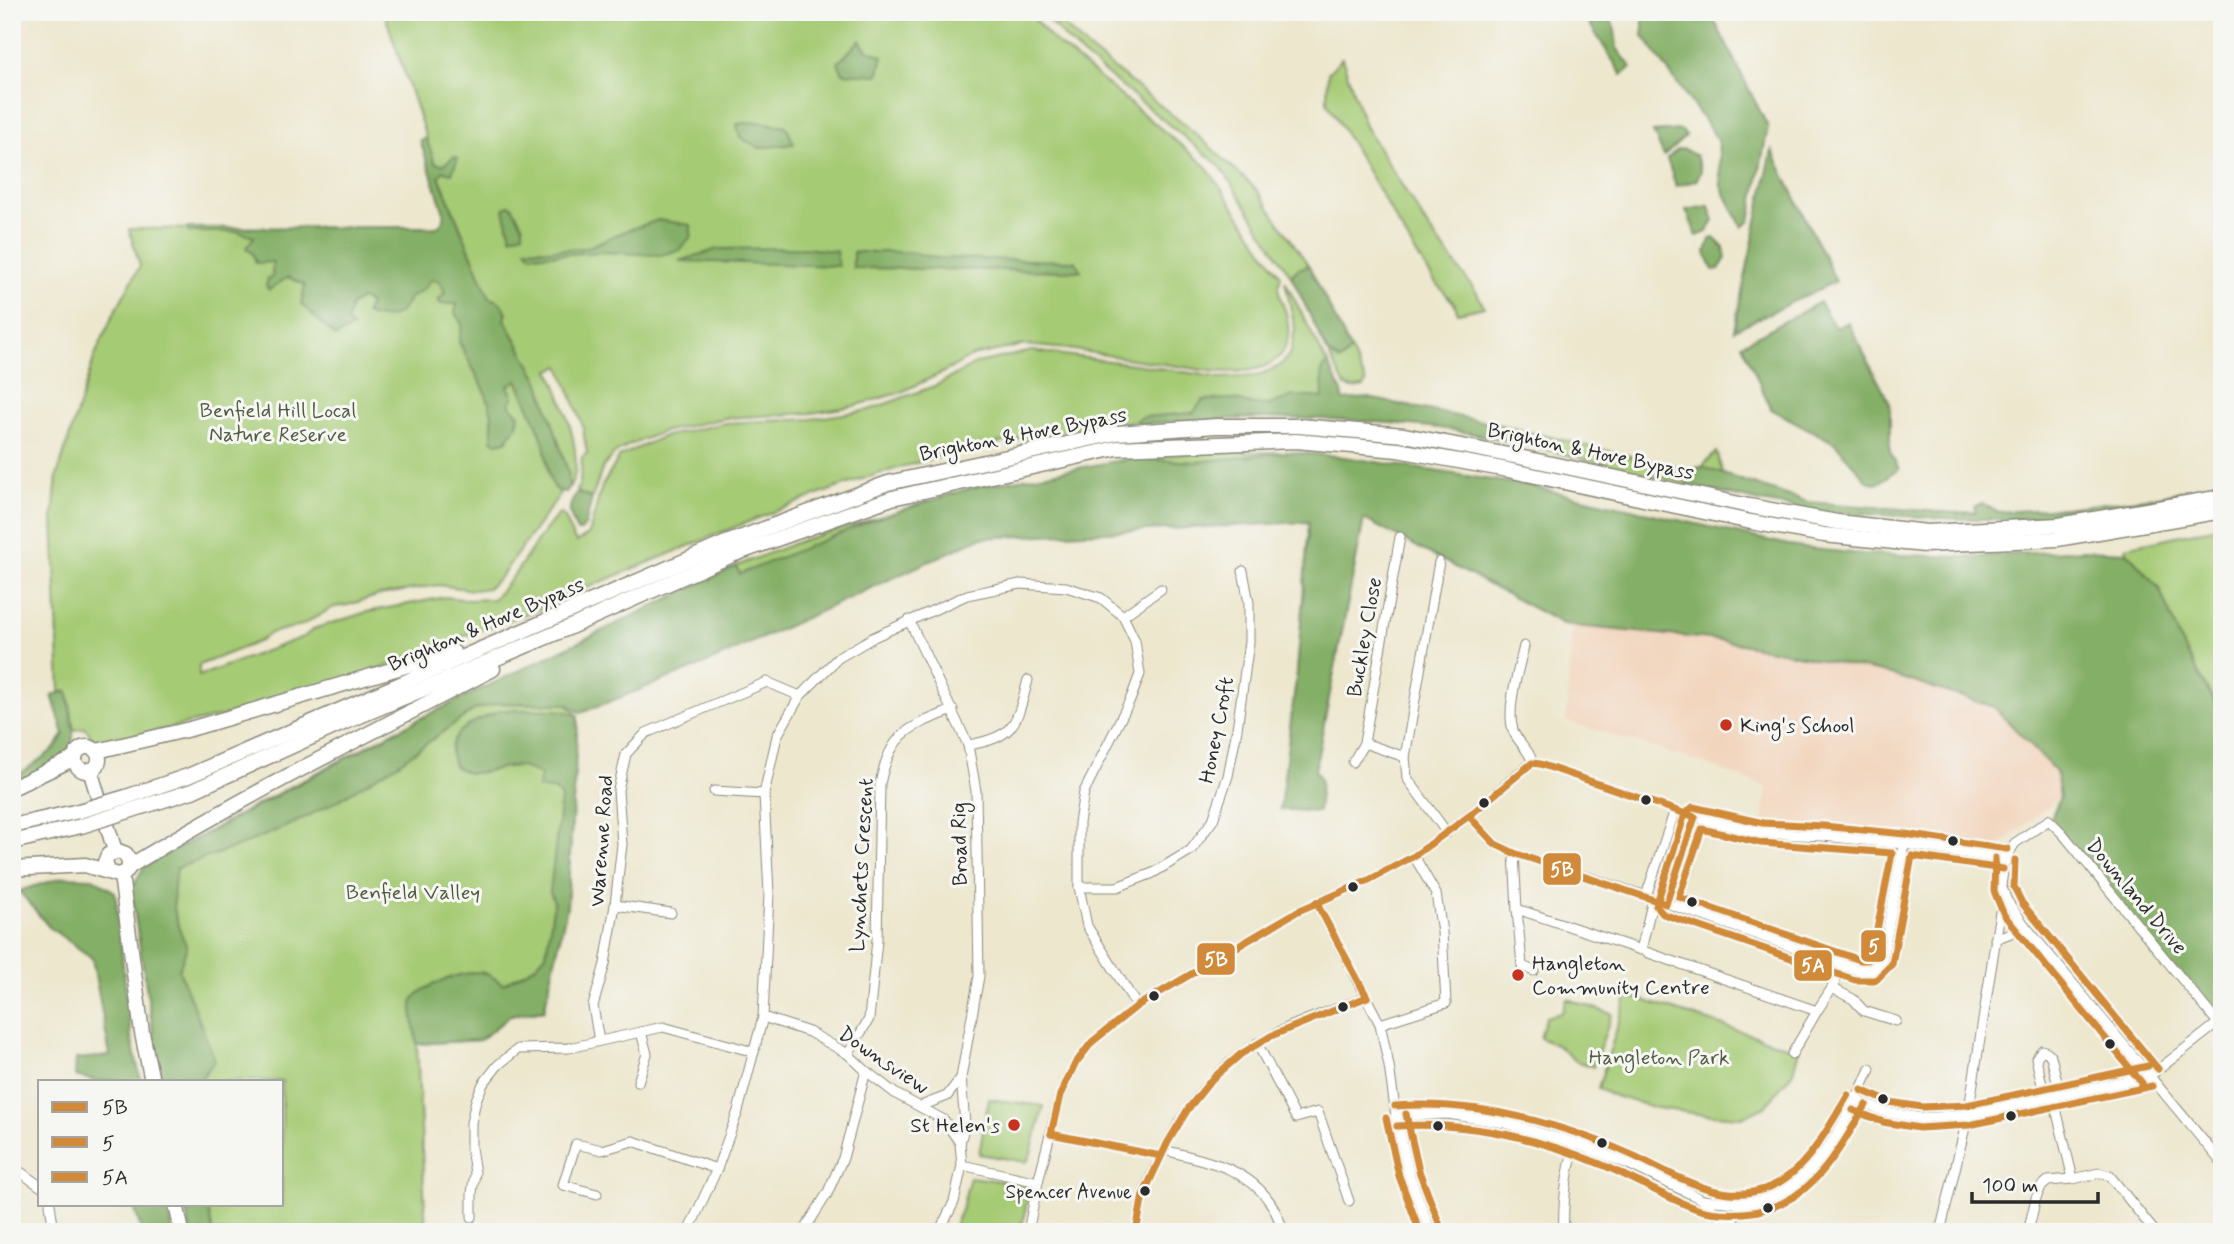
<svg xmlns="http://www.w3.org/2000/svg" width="2234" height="1244" font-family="Mynerve,sans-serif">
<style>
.built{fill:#f2d5bd}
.green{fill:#a6cb75;stroke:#687b50;stroke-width:2}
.forest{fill:#84af66;stroke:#586d48;stroke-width:2}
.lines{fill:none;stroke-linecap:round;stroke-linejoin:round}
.minor-casing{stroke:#8c897c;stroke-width:11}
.trunk-casing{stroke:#8c897c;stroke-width:17}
.minor{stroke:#fff;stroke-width:9}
.trunk{stroke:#fff;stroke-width:14}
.trunk-bridge-casing{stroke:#8c897c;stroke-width:17;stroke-linecap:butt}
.trunk-bridge{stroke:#fff;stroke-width:14}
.bus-1-casing{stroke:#f6f6f2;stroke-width:12}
.bus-2-casing{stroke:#f6f6f2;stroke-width:12}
.bus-3-casing{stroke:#f6f6f2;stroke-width:12}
.bus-1{stroke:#d08a39;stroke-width:7}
.bus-2{stroke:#d08a39;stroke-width:7}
.bus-3{stroke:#d08a39;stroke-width:7}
.poi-dot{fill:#c8321e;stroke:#f6f6f2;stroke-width:2.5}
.bus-dot{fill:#2b2b2b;stroke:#f6f6f2;stroke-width:2.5}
.labels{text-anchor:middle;stroke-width:6;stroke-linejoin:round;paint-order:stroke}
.bus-label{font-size:19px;fill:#2b2b2b;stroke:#f6f6f2;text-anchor:end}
.park-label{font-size:21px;fill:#505b41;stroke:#f6f6f2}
.street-label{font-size:21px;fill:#2b2b2b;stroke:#f6f6f2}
.poi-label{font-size:21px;fill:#2b2b2b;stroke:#f6f6f2;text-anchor:start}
.line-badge{stroke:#f6f6f2;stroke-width:2.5}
.badge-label{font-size:19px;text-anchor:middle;font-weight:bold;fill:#fff}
</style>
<rect width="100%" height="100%" fill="#f6f6f2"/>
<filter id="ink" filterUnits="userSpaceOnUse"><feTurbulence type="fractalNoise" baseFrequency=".0143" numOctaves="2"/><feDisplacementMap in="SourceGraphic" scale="14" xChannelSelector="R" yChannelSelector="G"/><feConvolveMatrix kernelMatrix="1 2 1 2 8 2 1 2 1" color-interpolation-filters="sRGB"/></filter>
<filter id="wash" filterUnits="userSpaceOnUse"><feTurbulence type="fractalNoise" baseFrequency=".00686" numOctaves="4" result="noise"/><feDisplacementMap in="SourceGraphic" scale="28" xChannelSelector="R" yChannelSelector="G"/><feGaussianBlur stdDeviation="1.57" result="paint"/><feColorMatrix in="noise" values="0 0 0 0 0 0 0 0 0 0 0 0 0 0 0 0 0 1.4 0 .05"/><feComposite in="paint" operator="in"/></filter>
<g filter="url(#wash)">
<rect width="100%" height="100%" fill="#ede7ce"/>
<polygon class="built" points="1572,625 1721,640 1882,672 1994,707 2056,772 2060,797 1996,848 1763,825 1767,787 1696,761 1566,721"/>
<g class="green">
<path d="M384 12H1028L1052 39 1205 165 1281 276C1274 294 1284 300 1287 318 1297 371 1248 374 1209 371L1068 349 1024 345 972 356 944 372 901 392 854 406 812 413 725 418 662 432 629 445 614 454 603 467 592 498 577 492 580 482 582 457 587 453 582 423 560 366 550 370C561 397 591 468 566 492L569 486 568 472 539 381 505 320 507 312 490 300 472 256 439 176Z"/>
<polygon points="1040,12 1050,12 1085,46 1194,132 1257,190 1309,266 1298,269 1291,276 1220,166 1078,51"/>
<polygon points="1342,58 1365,126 1431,232 1477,293 1484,307 1458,313 1454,303 1435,282 1415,252 1327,102 1328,73"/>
<path d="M420 227 457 229 564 481 558 497 501 576 488 588 473 590 438 585 380 595 348 605 334 607 302 625 270 633 260 641 199 665V676L303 637 316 628 367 612 445 597 469 600 493 599C520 574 534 539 560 513 571 520 567 534 577 542L589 534 602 486 620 456 662 437 725 423 811 419 869 410 937 385 977 363 1032 351 1141 365 1221 378 1256 376 1280 366 1291 352 1295 328 1285 281 1342 392 1343 400 1250 418 1199 419 1141 424 1136 421C1033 433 928 455 831 490 746 521 663 557 579 591V595L422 651 372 673 223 716 116 740H94L85 728 74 730 68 691 60 692 53 517 57 476 95 355 113 315 140 266 129 229Z"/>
<polygon points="1351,351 1366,382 1364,387 1351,389 1345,386 1328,353 1340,361"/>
<polygon points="1501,425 1687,470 1702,467 1716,452 1730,495 1505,440"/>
<polygon points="1204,452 1287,452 1196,462 1133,458"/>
<polygon points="880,517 740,575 736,566 803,540"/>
<polygon points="2222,526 2222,716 2181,642 2159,588 2127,552 2126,547"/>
<polygon points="498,703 567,704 578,716 567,906 544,1010 511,1015 480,1040 417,1044 426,1232 190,1232 185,1204 282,1204 282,1081 161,1081 131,890 144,867 264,801 397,730"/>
<polygon points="1675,821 1686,826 1662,895 1651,891"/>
<polygon points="1627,995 1799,1050 1793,1072 1765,1107 1742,1117 1699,1114 1657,1108 1615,1096 1598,1089"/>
<polygon points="1567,999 1612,1014 1593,1067 1576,1061 1558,1046 1540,1038 1546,1017 1561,1013"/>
<polygon points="989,1099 1044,1106 1029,1159 1026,1162 979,1154"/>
<polygon points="970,1177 1030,1185 1021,1232 951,1232 962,1208"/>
</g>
<g class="forest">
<polygon points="1582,12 1609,12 1615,31 1617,48 1631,67 1622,75"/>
<polygon points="1643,12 1710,12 1768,127 1750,221 1742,227 1721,186 1718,140 1643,36"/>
<polygon points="860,40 866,49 883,56 878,75 843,73 838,63"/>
<polygon points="757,122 786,126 794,144 759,148 740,137 737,124"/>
<polygon points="1681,130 1686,136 1664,156 1653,132"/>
<path d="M426 138 435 163 443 165 454 157 458 158 452 173 443 171 439 177 490 299 497 300C505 307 508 310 505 320L539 381 568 472 569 486 566 492C562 492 559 492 556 489 545 477 548 455 543 441 536 420 526 400 517 380L508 386 513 398 509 404 519 415 517 425 506 441 497 443 492 440V414L485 391 459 342 462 324 455 313 457 304H441L438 300 445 292 439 281 430 280C421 296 419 289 409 299 407 301 405 307 403 309 395 320 376 319 365 314L370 304 362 299 351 305 347 322 352 327 336 337 301 304 305 285 288 277 269 290 266 286 268 278 272 277 273 262 256 263 253 254 246 248 254 237 239 232H188V228L420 227C433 228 445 230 444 213L420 140Z"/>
<polygon points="1684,149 1696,156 1701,171 1696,181 1676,186 1667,159 1677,150"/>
<polygon points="1772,150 1836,281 1734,330"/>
<polygon points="508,205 512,206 523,226 523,233 511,237 504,209"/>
<polygon points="1709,206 1714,221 1707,232 1697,236 1686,210"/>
<polygon points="658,220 691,225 691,237 680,250 660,255 604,252 550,255 530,254 526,248 551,250 586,248 623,232"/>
<polygon points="1714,238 1724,248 1726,258 1719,269 1713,270 1706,253 1710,239"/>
<polygon points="803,248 836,251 838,266 679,261 718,249"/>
<polygon points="853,252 910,252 936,258 1075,261 1081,271 853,268"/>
<polygon points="1309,266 1351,351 1340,361 1328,353 1291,276 1298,269"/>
<polygon points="1820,302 1835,328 1848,322 1890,404 1890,452 1899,469 1877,484 1867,481 1835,443 1771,409 1742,344"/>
<path d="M1328 363 1342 392 1343 400 1369 398 1501 425 1505 440C1480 436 1455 429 1431 427 1337 416 1235 416 1141 424L1136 421 1142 417 1193 413 1203 400 1233 399 1253 405H1269L1293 396 1323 398 1322 371Z"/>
<path d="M1287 452 1337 456 1525 485 1802 548 1863 554 1968 557 2083 550 2127 552 2159 588 2181 642 2222 716V1028L2049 823 2060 797 2056 772 1994 707 1882 672 1721 640 1565 625 1364 519 1315 770 1321 782 1318 812 1280 809 1297 671 1309 522 980 538 705 664 581 713 567 704 498 703 474 710 396 765 337 801 294 823 242 845 177 868C170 901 173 917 187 947L179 970 215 1060 199 1081H161L131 890 144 867 162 857 419 719 736 566 740 574 880 517 970 488 1133 458 1196 462Z"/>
<polygon points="1702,467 1808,502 1956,513 1976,512 1974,507 1982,503 1997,512 2064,508 2155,497 2222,482 2222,490 2093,512 2019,519 1961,519 1812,511 1761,502 1687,485 1687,470"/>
<path d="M577 492 592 498 585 526 581 531H577C569 513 566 510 577 492Z"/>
<path d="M67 691C78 754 80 750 23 780L20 774 54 749 64 734 52 695Z"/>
<path d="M501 710C520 711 562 706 578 716L567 906 544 1010 511 1015 480 1040 417 1044C416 1034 409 1008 413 1000 420 986 469 968 484 973 491 975 497 980 503 984L534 967 546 954 554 902 550 892 561 798 556 791 538 788 541 776C511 756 498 774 469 773 464 772 458 768 454 766 453 761 450 753 451 748 454 726 484 718 501 710Z"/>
<polygon points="63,877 93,878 115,892 131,1037 141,1081 96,1081 75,1076 76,1059 110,1056 92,958 49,927 19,891"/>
<polygon points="133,1204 168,1204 173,1232 142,1232"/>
<polygon points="185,1204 207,1204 213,1232 190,1232"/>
</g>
</g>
<g filter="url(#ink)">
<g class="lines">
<g class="minor-casing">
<g id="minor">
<polyline points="1400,537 1364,743 1405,757"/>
<polyline points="1439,562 1405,757 1407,778 1447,833"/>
<polyline points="1123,616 1161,589"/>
<polyline points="909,620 968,745 976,791 979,976 961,1078 965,1124 960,1143"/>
<path d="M1524 646C1519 668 1506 708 1513 730 1517 742 1531 751 1532 763"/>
<path d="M968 745C1016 737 1016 724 1028 680"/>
<polyline points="1353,762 1364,743"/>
<polyline points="714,791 764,794"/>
<polyline points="1469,816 1495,844 1514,853 1646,896 1858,970 1872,970 1882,960 1904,844"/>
<polyline points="1514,853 1517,909 1641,950 1653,899"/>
<polyline points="1079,887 1117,887 1153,873 1191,850 1213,820 1228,776 1237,729 1249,642 1249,603 1243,571"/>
<polyline points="1646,896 1675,810"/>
<polyline points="1316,902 1380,1024 1389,1066 1396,1116 1409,1174 1431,1232"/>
<polyline points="1666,904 1695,817"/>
<polyline points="615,905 671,913"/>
<polyline points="1517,909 1522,966 1534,971"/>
<polyline points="1995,939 2026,927"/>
<polyline points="1646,952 1817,1011 1832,988 1843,965"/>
<polyline points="1832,988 1853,999 1864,1011 1896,1021"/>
<polyline points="763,1017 809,1032 848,1054 866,1071 896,1094 944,1120 960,1143 962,1165 1038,1182"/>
<polyline points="1380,1024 1446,1003 1442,932 1436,894 1414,856"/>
<polyline points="2222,1028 2063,834 2049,820 2015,843 2005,859 2001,885 2007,901 2026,927 2222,1163"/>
<polyline points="599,1041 593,1006 605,964 615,905 622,844 618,790 626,754 646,733 767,682 800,696"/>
<polyline points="1257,1043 1296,1118 1318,1112 1349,1201"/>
<path d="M848 1054 869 1019 877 940 880 784C890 733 908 727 953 710"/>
<polyline points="1792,1054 1817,1011"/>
<polyline points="638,1082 647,1054 641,1032"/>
<polyline points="2053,1096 2073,1179"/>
<polyline points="2045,1098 2036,1058 2042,1050 2047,1052 2051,1056 2060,1094"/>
<polyline points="1857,1100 1886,1112 1921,1118 1968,1115 2150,1076 2218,1023"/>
<polyline points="921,1106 947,1096 961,1078"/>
<polyline points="1396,1116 1448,1114 1505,1123 1575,1143 1628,1164 1703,1200 1734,1232"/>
<polyline points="1051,1134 1161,1156"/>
<path d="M1164 1150C1203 1160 1245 1166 1270 1202 1276 1211 1280 1222 1284 1232"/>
<polyline points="12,1166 40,1186"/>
<polyline points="597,1194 563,1185 576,1144 602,1150 633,1141 717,1169"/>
<path d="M1703 1200C1721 1201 1740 1205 1758 1201 1813 1191 1850 1116 1870 1069"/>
<polyline points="50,1204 54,1232"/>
<polyline points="472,1217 472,1193 475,1173 471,1148 471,1123 476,1100 483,1084 498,1065 518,1049 569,1048 663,1027 754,1052"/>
<polyline points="1730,1226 1742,1203"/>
<polyline points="688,1232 717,1169 738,1111 763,1017 769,894 764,794 777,736 800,696 838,658 874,637 967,595 1020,584 1066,587 1101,598 1123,616 1135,641 1140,674 1131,698 1084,792 1079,823 1079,887 1087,926 1137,1006"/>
<polyline points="803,1232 827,1194 843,1158 866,1071"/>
<polyline points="939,1232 954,1202 962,1165"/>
<polyline points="1028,1232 1038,1182 1060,1095 1075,1064 1092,1042 1137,1006 1298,911 1367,881 1414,856 1469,816 1526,767 1532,763 1540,764 1695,817 1762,833 1822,836 1904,844 2005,859"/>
<path d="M1136 1232C1139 1220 1140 1207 1143 1195 1147 1183 1154 1171 1159 1160 1181 1112 1211 1070 1258 1043 1292 1023 1331 1011 1367 997"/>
<path d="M1564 1232C1562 1201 1567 1173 1575 1143"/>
<polyline points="1940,1232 1968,1115 2000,912 2007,901"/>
<polyline points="2028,1232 2036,1198 2041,1187 2048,1181 2073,1179 2099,1173 2110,1176 2155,1232"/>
</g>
</g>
<g class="trunk-casing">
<g id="trunk">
<circle cx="87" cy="759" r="12"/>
<polyline points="97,751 190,729 453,652"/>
<polyline points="90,770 115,851"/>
<polyline points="12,788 75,758"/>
<polyline points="126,797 188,776 726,543 888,483 1117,433 1216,426 1299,426 1404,435 1524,458 1749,506 1837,522 1927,532 2059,525 2222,497"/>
<polyline points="129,811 192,791 343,723 568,628 732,555 892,498 1117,448 1296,441 1398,450 1508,470 1751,522 1824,535 1925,545 2057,539 2222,511"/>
<polyline points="12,826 79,811"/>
<polyline points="12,842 81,826"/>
<path d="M130 866C247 794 371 733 493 669"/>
<polyline points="12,869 85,865 118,875 125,873 130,866 126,854 118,851 108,855 105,862 108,871"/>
<polyline points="121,875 142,1033 152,1081"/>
<polyline points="176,1204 182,1232"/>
</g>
</g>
<use href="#minor" class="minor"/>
<use href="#trunk" class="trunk"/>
<g class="trunk-bridge-casing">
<g id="trunk-bridge">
<polyline points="79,811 126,797"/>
<polyline points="81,826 129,811"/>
</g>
</g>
<use href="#trunk-bridge" class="trunk-bridge"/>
<g class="bus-1-casing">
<g id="bus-1">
<polyline points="1469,816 1495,844 1514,853 1666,904"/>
<polyline points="1316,902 1367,997"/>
<polyline points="1666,904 1695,817"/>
<polyline points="1051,1134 1060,1095 1075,1064 1092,1042 1137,1006 1298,911 1367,881 1414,856 1469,816 1532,763 1540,764 1695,817"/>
<polyline points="1051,1134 1161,1156"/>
<polyline points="1136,1232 1143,1195 1168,1142 1188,1109 1212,1079 1241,1054 1271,1036 1367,997"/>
</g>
</g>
<g class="bus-2-casing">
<g id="bus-2">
<polygon points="1702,829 1761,843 1892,853 1872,955 1868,960 1860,960 1679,897"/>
<polyline points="1912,856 2003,869"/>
<polyline points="1995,858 1994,891 2004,915 2142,1083"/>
<polyline points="1853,1110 1883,1122 1919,1128 1969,1125 2152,1086"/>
<polyline points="1386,1118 1399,1176 1420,1232"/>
<path d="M1397 1126C1466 1122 1535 1137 1600 1164 1633 1177 1663 1197 1697 1209 1712 1214 1728 1214 1744 1213 1809 1208 1836 1155 1866 1105"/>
</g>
</g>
<g class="bus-3-casing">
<g id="bus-3">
<polyline points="1912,856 1892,964 1876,980 1855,980 1663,914 1656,906 1685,814 1693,807 1763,823 1823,826 1905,834 2007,849"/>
<polyline points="2015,860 2014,887 2022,903 2158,1069"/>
<polyline points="1861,1090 1889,1102 1922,1107 1967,1105 2148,1066"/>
<path d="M1395 1106C1450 1102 1501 1110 1554 1126 1581 1134 1608 1144 1634 1156 1676 1175 1721 1207 1770 1187 1807 1171 1828 1128 1848 1095"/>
<polyline points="1406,1114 1419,1171 1441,1228"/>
</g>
</g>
<use href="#bus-1" class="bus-1"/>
<use href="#bus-2" class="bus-2"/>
<use href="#bus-3" class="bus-3"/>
</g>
</g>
<g class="poi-dot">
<circle cx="1726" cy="725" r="7"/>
<circle cx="1518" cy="975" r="7"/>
<circle cx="1014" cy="1125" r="7"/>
</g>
<g class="bus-dot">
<circle cx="1646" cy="800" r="6"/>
<circle cx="1484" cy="803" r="6"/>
<circle cx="1953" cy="841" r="6"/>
<circle cx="1353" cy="887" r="6"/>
<circle cx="1692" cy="902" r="6"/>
<circle cx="1154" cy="996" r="6"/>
<circle cx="1343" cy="1007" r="6"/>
<circle cx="2110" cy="1044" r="6"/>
<circle cx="1883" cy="1099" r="6"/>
<circle cx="2011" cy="1116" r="6"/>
<circle cx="1438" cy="1126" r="6"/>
<circle cx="1602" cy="1143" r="6"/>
<circle cx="1145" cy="1191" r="6"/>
<circle cx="1768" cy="1208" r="6"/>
</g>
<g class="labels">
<g class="bus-label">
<text x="1132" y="1198">Spencer Avenue</text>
</g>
<g class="park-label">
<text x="278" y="417">Benfield Hill Local<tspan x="278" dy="24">Nature Reserve</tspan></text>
<text x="413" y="899">Benfield Valley</text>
<text x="1659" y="1064">Hangleton Park</text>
</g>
<g class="street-label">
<text transform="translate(1023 434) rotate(-11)" y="7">Brighton &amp; Hove Bypass</text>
<text transform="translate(1591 451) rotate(12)" y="7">Brighton &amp; Hove Bypass</text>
<text transform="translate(486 624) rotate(-23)" y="7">Brighton &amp; Hove Bypass</text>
<text transform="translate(1364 637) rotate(-80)" y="7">Buckley Close</text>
<text transform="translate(1216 730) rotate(-79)" y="7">Honey Croft</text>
<text transform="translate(601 841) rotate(-86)" y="7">Warenne Road</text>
<text transform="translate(959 844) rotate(-91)" y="7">Broad Rig</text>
<text transform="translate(861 865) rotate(-87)" y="7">Lynchets Crescent</text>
<text transform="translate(2137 896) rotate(50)" y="7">Downland Drive</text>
<text transform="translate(884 1060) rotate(34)" y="7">Downsview</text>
</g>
<g class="poi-label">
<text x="1740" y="732">King's School</text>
<text x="1532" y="970">Hangleton<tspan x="1532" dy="24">Community Centre</tspan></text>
<text x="1000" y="1132" text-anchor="end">St Helen's</text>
</g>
</g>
<g class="line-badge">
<rect x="1542" y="852" width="40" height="34" rx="7" fill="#d08a39"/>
<rect x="1860" y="929" width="27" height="34" rx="7" fill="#d08a39"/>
<rect x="1196" y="942" width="40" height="34" rx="7" fill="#d08a39"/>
<rect x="1793" y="949" width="40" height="33" rx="7" fill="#d08a39"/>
</g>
<g class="badge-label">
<text x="1562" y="876">5B</text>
<text x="1874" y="953">5</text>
<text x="1216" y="966">5B</text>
<text x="1813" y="972">5A</text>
</g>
<rect width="2234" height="1244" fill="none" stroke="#f6f6f2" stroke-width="42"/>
<rect x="38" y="1080" width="245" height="126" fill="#f6f6f2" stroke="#a5a5a2" stroke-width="2"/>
<rect x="52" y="1102" width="35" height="10" fill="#d08a39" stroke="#a5a5a2" stroke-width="2"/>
<text x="102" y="1114" font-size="21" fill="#2b2b2b">5B</text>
<rect x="52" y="1137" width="35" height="10" fill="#d08a39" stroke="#a5a5a2" stroke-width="2"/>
<text x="102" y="1150" font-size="21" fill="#2b2b2b">5</text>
<rect x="52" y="1172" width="35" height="10" fill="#d08a39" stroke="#a5a5a2" stroke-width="2"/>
<text x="102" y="1184" font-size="21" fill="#2b2b2b">5A</text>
<path d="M1972 1192v10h126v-10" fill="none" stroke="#2b2b2b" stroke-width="3.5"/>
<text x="1982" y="1192" font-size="21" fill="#2b2b2b" stroke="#f6f6f2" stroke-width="5" paint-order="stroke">100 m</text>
</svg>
